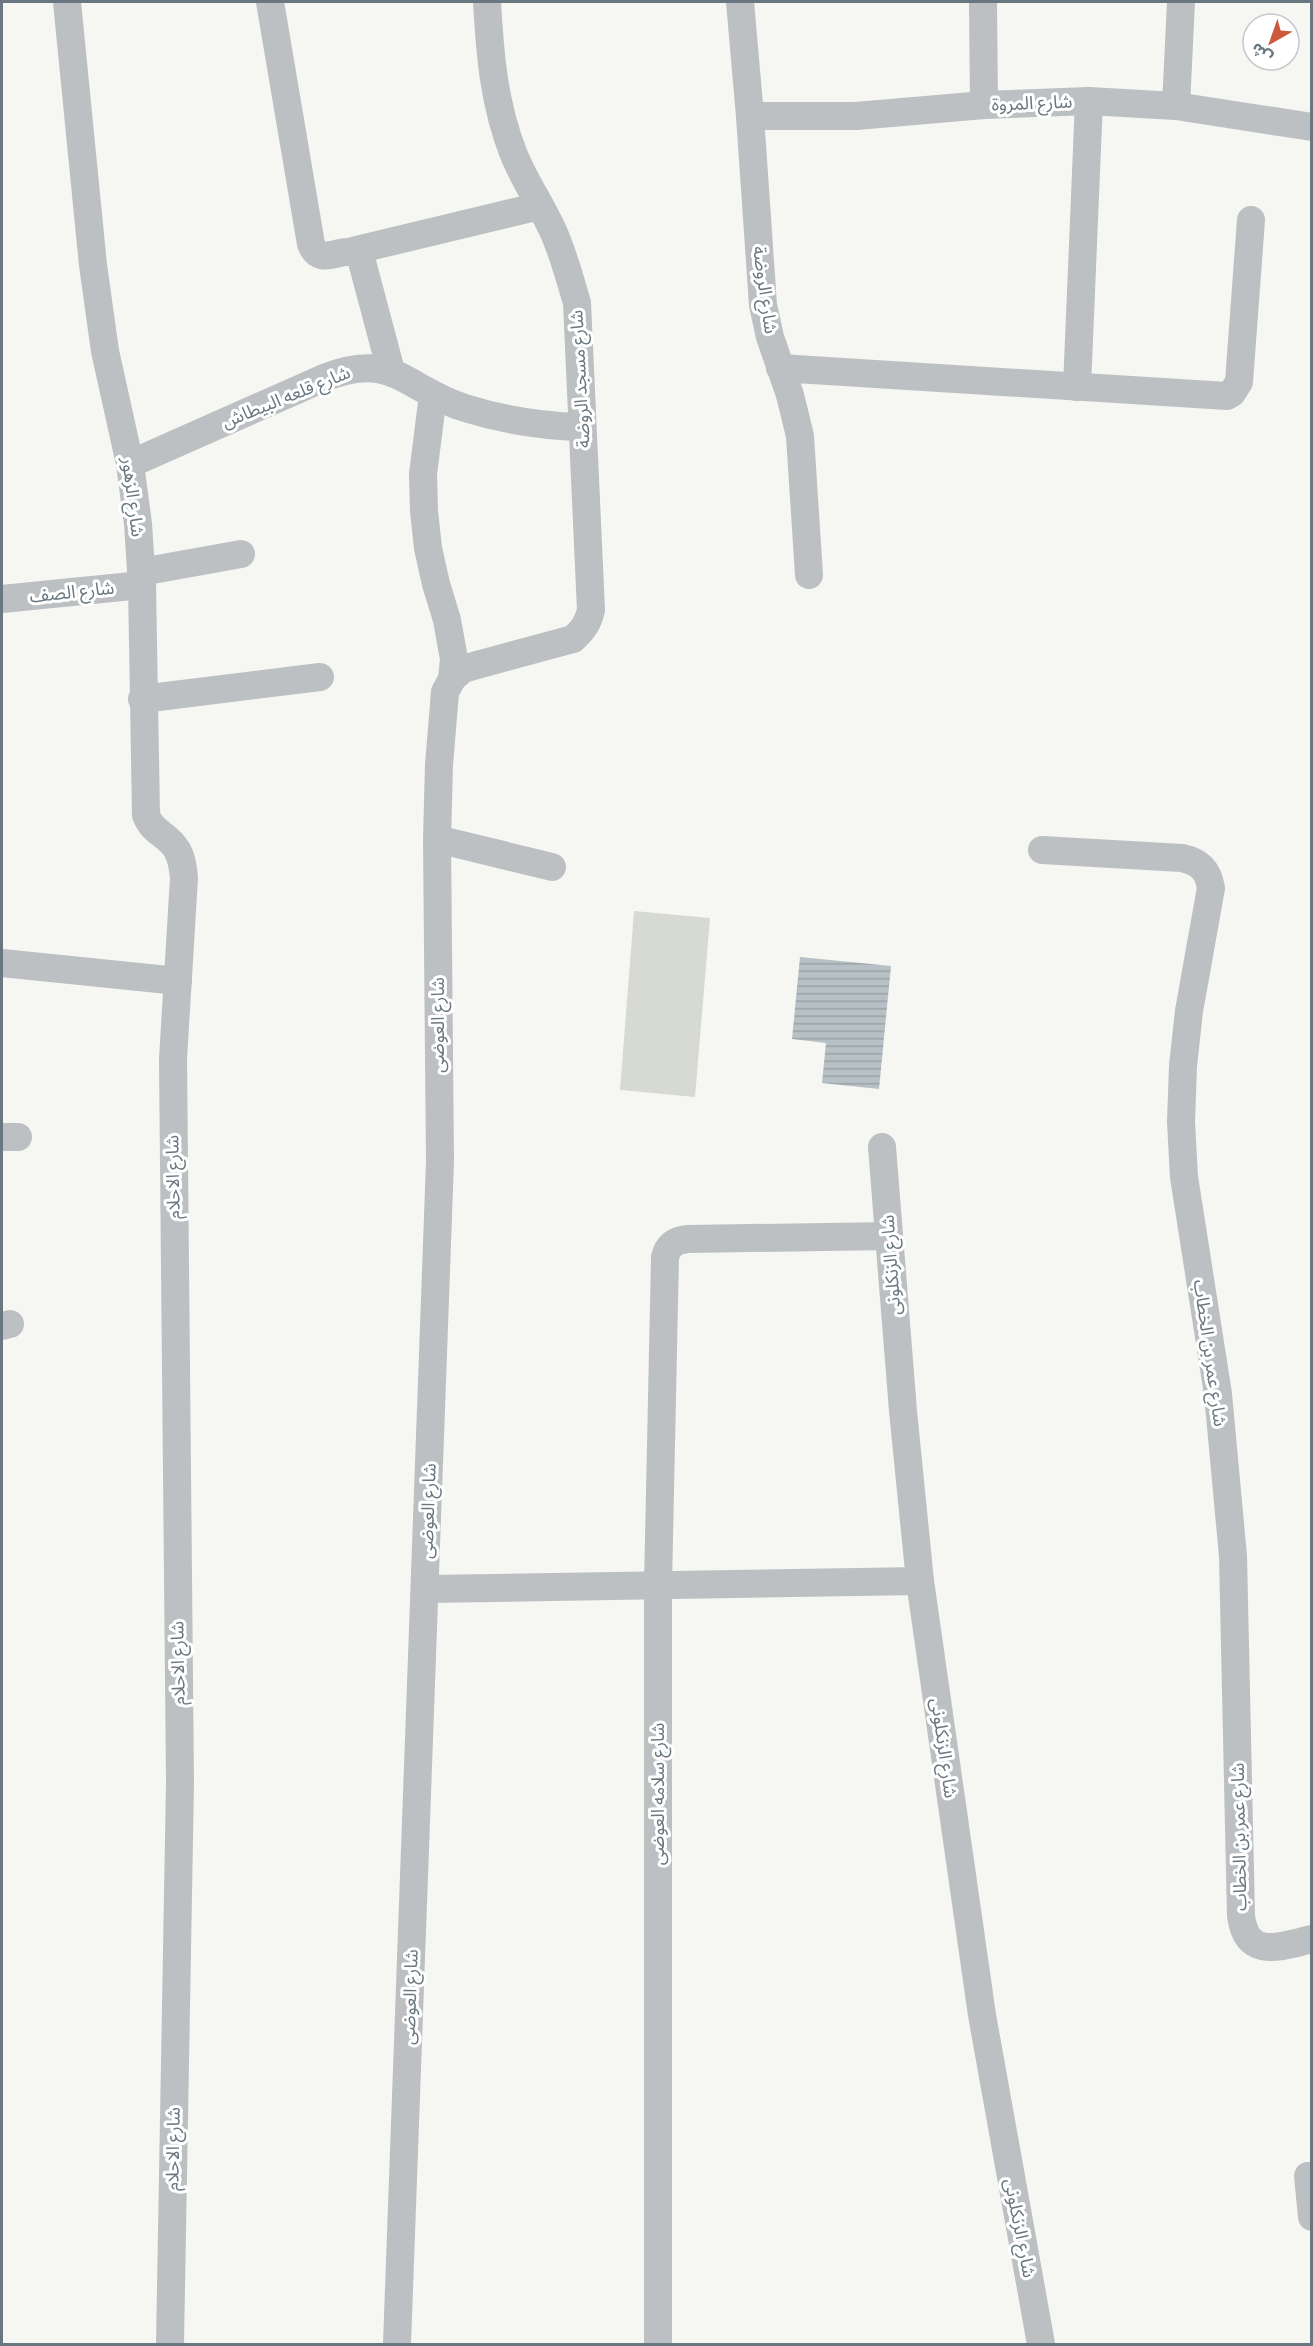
<svg xmlns="http://www.w3.org/2000/svg" width="1313" height="2346" font-family="'Archivo Narrow','Noto Sans Arabic',sans-serif">
<style>
.green{fill:#d6dad3}
.water{fill:url(#water-rules)}
.lines{fill:none;stroke-linecap:round;stroke-linejoin:round}
.minor{stroke:#bcc0c2;stroke-width:28}
.labels{text-anchor:middle;stroke-width:6;stroke-linejoin:round;paint-order:stroke}
.street-label{font-size:18px;fill:#697780;stroke:#fff}
</style>
<defs>
<pattern id="water-rules" width="6" height="5" patternUnits="userSpaceOnUse" patternTransform="scale(1.5)"><rect width="6" height="5" fill="#b7c1c5"/><path d="M0 2.5h6" fill="none" stroke="#99a2a5"/></pattern>
</defs>
<rect width="100%" height="100%" fill="#f6f6f3"/>
<polygon class="green" points="634,911 710,918 695,1097 620,1090"/>
<polygon class="water" points="800,957 891,966 879,1089 822,1083 826,1043 792,1039"/>
<g class="lines">
<g class="minor">
<path d="M67 2 93 265 105 351 130 464 138 524 142 585 146 815C153 834 168 834 177 850 182 858 183 868 184 878L173 1059 180 1782 170 2344"/>
<path d="M270 2 311 244C322 271 345 240 361 258L391 371"/>
<polyline points="740,2 750,116 763,305 770,337 790,395 800,436 809,575"/>
<polyline points="983,2 984,105"/>
<polyline points="1176,106 1181,2"/>
<polyline points="750,116 856,116 984,105 1089,101 1176,106 1312,127"/>
<polyline points="352,251 540,206"/>
<polyline points="780,368 1227,396 1232,393 1239,382 1251,220"/>
<polyline points="1077,387 1089,101"/>
<path d="M130 464 324 378C393 350 405 389 465 408 503 420 542 426 582 427"/>
<polyline points="141,572 241,554"/>
<polyline points="2,599 142,585"/>
<path d="M452 679 463 669 477 665 573 639C583 630 588 623 591 610L577 303C570 279 564 256 554 233 542 206 525 182 514 155 494 105 490 55 487 2"/>
<polyline points="142,699 320,677"/>
<polyline points="437,839 552,867"/>
<path d="M1042 850 1182 858C1200 862 1208 870 1211 888L1189 1011 1183 1066 1181 1122 1184 1177 1218 1394 1233 1556 1241 1916C1247 1961 1282 1946 1312 1939"/>
<polyline points="2,963 178,981"/>
<polyline points="2,1137 18,1137"/>
<polyline points="882,1147 903,1411 920,1581 982,2015 1041,2344"/>
<polyline points="2,1326 10,1324"/>
<polyline points="426,1589 920,1581"/>
<polyline points="1308,2176 1312,2217"/>
<polyline points="397,2344 440,1161 437,839 439,765 445,692 452,679 454,659 447,620 436,584 428,548 424,511 423,474 433,395"/>
<path d="M658 2344V1585L665 1257C668 1245 676 1240 688 1239L889 1236"/>
</g>
</g>
<g class="labels">
<g class="street-label">
<text transform="translate(1032 103) rotate(-2)" y="6">شارع المروة</text>
<text transform="translate(765 290) rotate(82)" y="6">شارع الروضة</text>
<text transform="translate(580 379) rotate(-93)" y="6">شارع مسجد الروضة</text>
<text transform="translate(286 397) rotate(-22)" y="6">شارع قلعه البيطاش</text>
<text transform="translate(133 497) rotate(83)" y="6">شارع الزهور</text>
<text transform="translate(72 592) rotate(-6)" y="6">شارع الصف</text>
<text transform="translate(438 1025) rotate(-90)" y="6">شارع العوضى</text>
<text transform="translate(173 1177) rotate(-91)" y="6">شارع الاحلام</text>
<text transform="translate(891 1265) rotate(-94)" y="6">شارع الزنكلونى</text>
<text transform="translate(1210 1353) rotate(82)" y="6">شارع عمر بن الخطاب</text>
<text transform="translate(428 1511) rotate(-88)" y="6">شارع العوضى</text>
<text transform="translate(178 1663) rotate(-91)" y="6">شارع الاحلام</text>
<text transform="translate(944 1748) rotate(82)" y="6">شارع الزنكلونى</text>
<text transform="translate(658 1794) rotate(-90)" y="6">شارع سلامه العوضى</text>
<text transform="translate(1239 1837) rotate(-91)" y="6">شارع عمر بن الخطاب</text>
<text transform="translate(410 1997) rotate(-88)" y="6">شارع العوضى</text>
<text transform="translate(173 2149) rotate(-89)" y="6">شارع الاحلام</text>
<text transform="translate(1020 2228) rotate(79)" y="6">شارع الزنكلونى</text>
</g>
</g>
<rect width="1313" height="2346" fill="none" stroke="#697780" stroke-width="6"/>
<g transform="translate(1271 42) rotate(220)"><circle r="28" fill="#ffffff" stroke="#c3c9cc" stroke-width="1.5"/>
<path d="M0-4.5L10 22L0 15L-10 22Z" fill="#cd593c"/>
<text y="-9" font-size="16" font-weight="bold" text-anchor="middle" fill="#697780">ش</text>
</g>
</svg>
